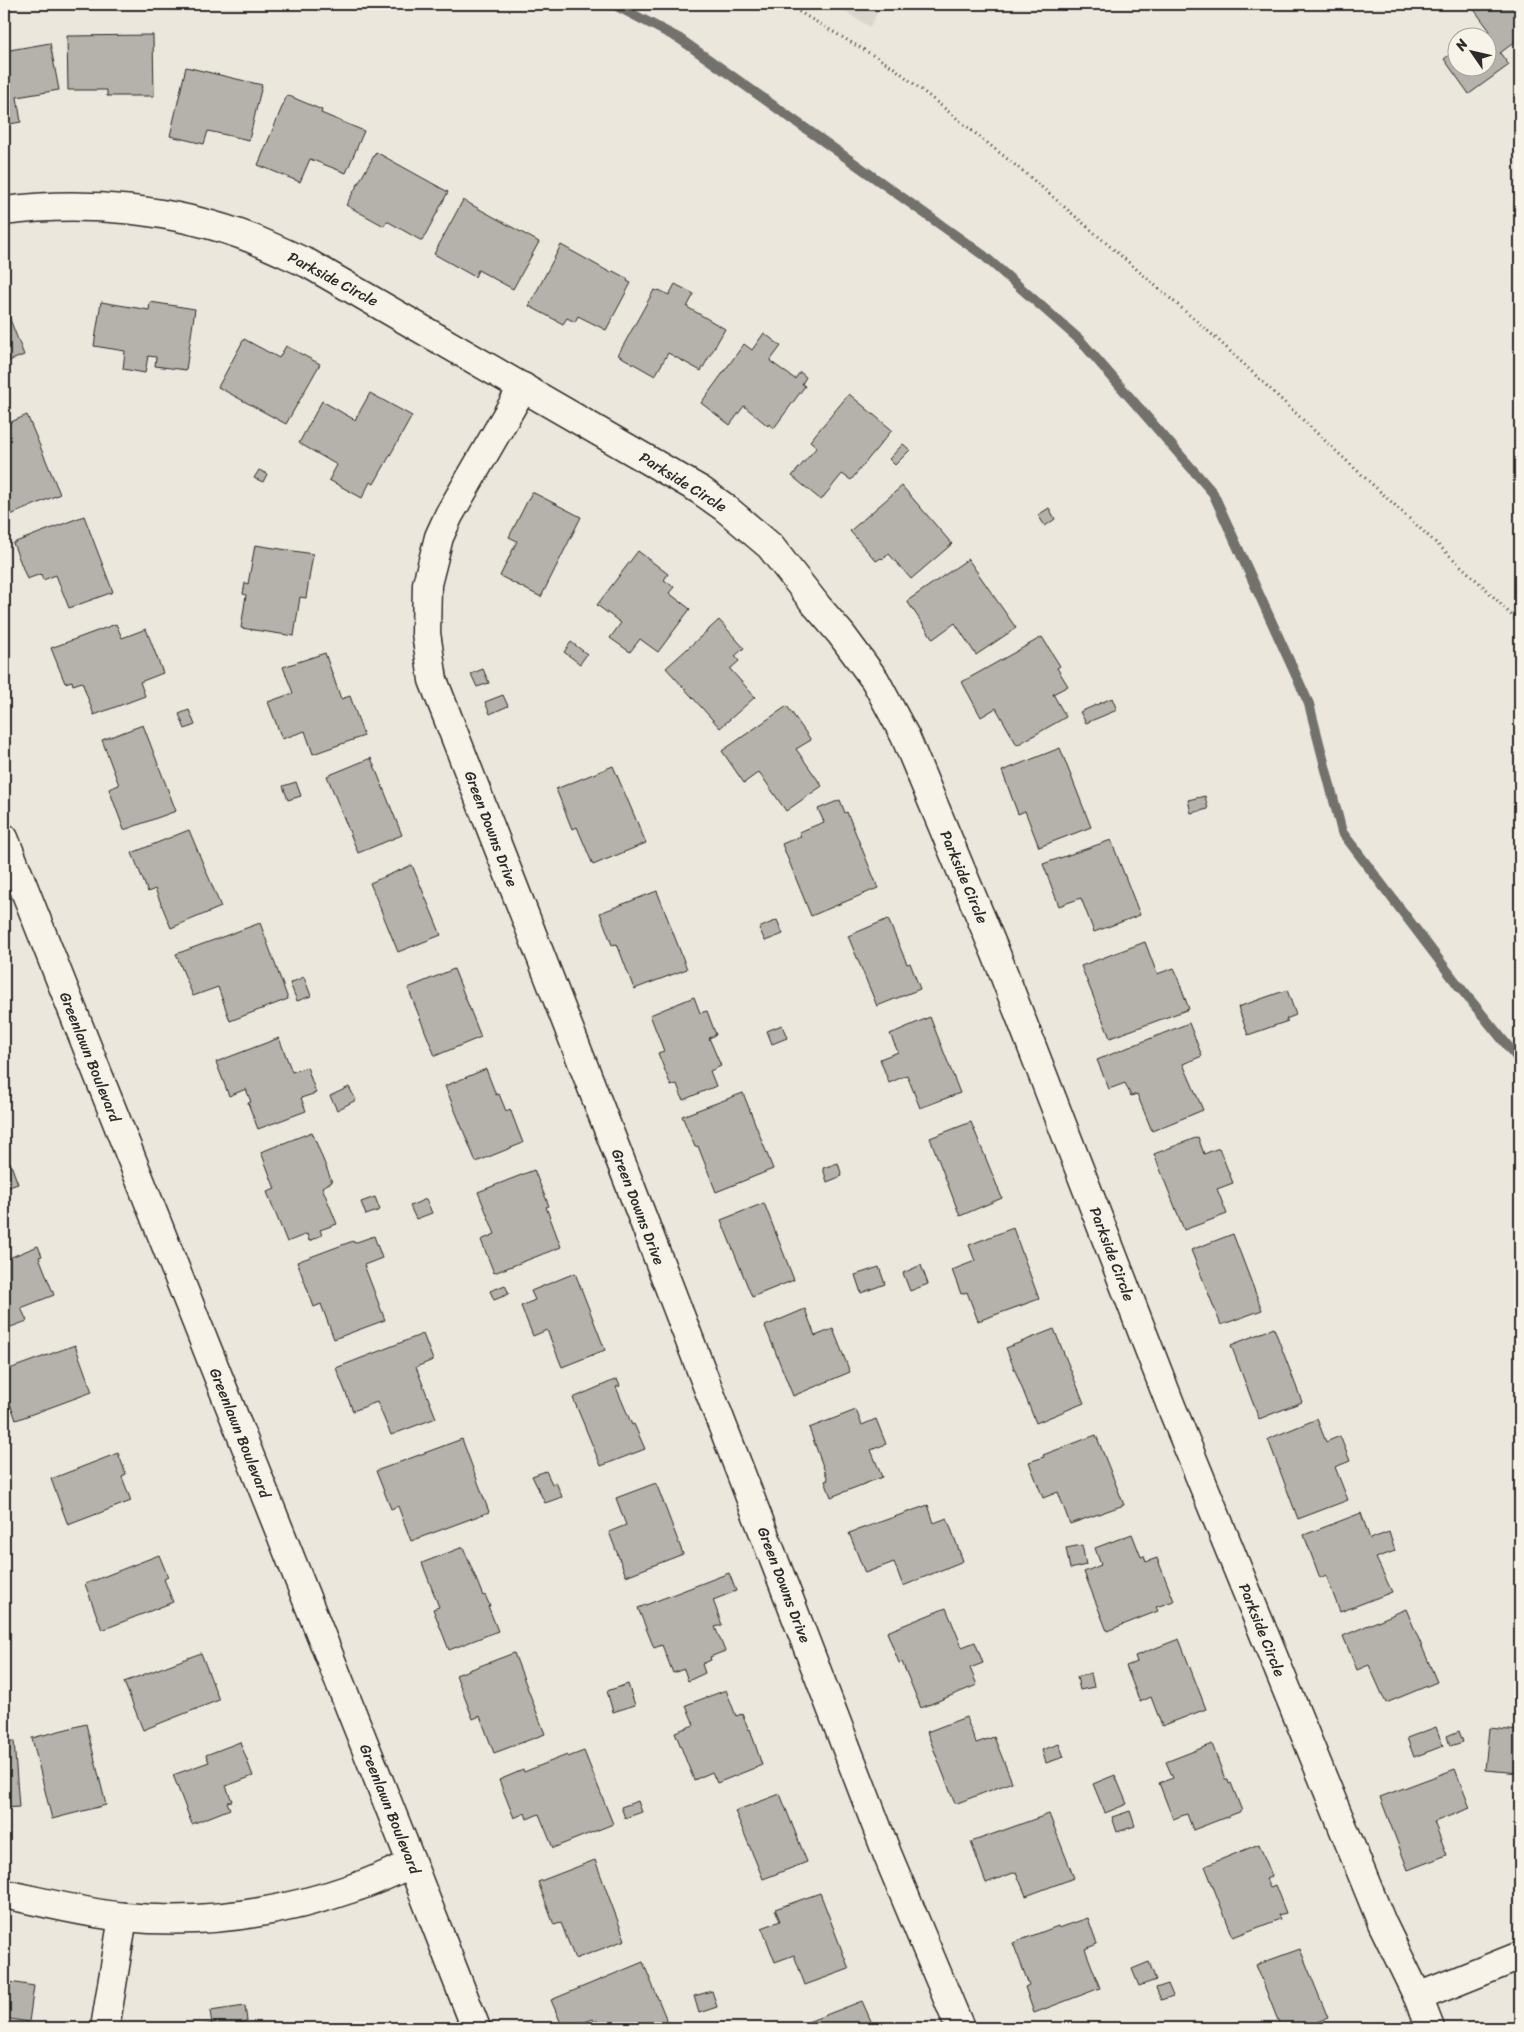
<svg xmlns="http://www.w3.org/2000/svg" width="1524" height="2032" font-family="Sriracha,sans-serif">
<style>
.built{fill:#dbd7ce}
.lines{fill:none;stroke-linecap:round;stroke-linejoin:round}
.stream{stroke:#72716c;stroke-width:10}
.building{fill:#b5b2ab;stroke:#2b2b2b}
.street-casing{stroke:#2b2b2b;stroke-width:31}
.secondary-casing{stroke:#2b2b2b;stroke-width:31}
.path{stroke:#2b2b2b;stroke-width:3;stroke-dasharray:1 4;stroke-linecap:butt}
.street{stroke:#f7f3e8;stroke-width:28}
.secondary{stroke:#f7f3e8;stroke-width:28}
.labels{text-anchor:middle;stroke-width:5;stroke-linejoin:round;paint-order:stroke}
.street-label{font-size:15px;fill:#2b2b2b;stroke:#f7f3e8}
</style>
<rect width="100%" height="100%" fill="#ebe7dd"/>
<filter id="ink" filterUnits="userSpaceOnUse"><feTurbulence type="fractalNoise" baseFrequency=".02" numOctaves="2"/><feDisplacementMap in="SourceGraphic" scale="10" xChannelSelector="R" yChannelSelector="G"/><feConvolveMatrix kernelMatrix="1 2 1 2 8 2 1 2 1" color-interpolation-filters="sRGB"/></filter>
<g filter="url(#ink)">
<polygon class="built" points="832,4 882,4 870,27"/>
<g class="lines">
<polyline class="stream" points="613,4 680,39 983,255 1080,340 1213,493 1309,704 1342,832 1458,985 1520,1061"/>
</g>
<g class="building">
<polygon points="1470,4 1520,4 1520,38 1500,53 1509,65 1469,94 1444,59 1456,50 1456,68 1486,68 1486,38 1473,38 1481,31 1484,36 1490,31"/>
<polygon points="153,35 154,96 107,96 107,90 68,90 67,36"/>
<polygon points="50,43 59,90 17,97 21,122 4,125 4,51"/>
<polygon points="186,67 262,85 249,140 208,131 204,144 170,136"/>
<polygon points="287,95 322,110 321,113 364,131 346,173 310,159 300,182 258,165"/>
<polygon points="376,152 448,192 422,241 387,221 384,226 346,205"/>
<polygon points="463,200 539,242 513,289 478,270 475,277 434,254"/>
<polygon points="561,245 611,273 613,271 628,279 627,281 631,283 606,330 578,316 575,322 567,318 563,324 529,306"/>
<polygon points="675,284 694,294 687,307 725,329 701,371 668,353 655,376 618,355 654,290 658,291 659,290 669,295"/>
<polygon points="101,302 149,310 150,302 195,309 186,370 155,366 156,357 148,356 145,373 123,369 125,351 94,346"/>
<polygon points="4,304 24,355 4,363"/>
<polygon points="764,333 781,346 770,361 795,379 800,372 806,377 802,384 805,386 774,428 769,424 768,426 744,406 730,425 701,403 744,344 752,350"/>
<polygon points="244,339 279,358 286,346 320,364 286,424 218,387"/>
<polygon points="370,393 412,416 374,484 370,482 362,498 329,480 337,465 299,443 322,401 355,420"/>
<polygon points="849,394 892,430 851,480 842,474 821,500 792,476 817,447 810,441"/>
<polygon points="27,415 60,494 8,516 4,506 4,425"/>
<polygon points="903,444 910,450 895,465 889,459"/>
<polygon points="259,470 267,474 263,482 254,478"/>
<polygon points="902,486 952,544 911,579 889,554 882,559 881,558 876,561 850,531"/>
<polygon points="532,492 581,517 541,597 500,576 517,541 509,537"/>
<polygon points="1049,508 1055,519 1045,526 1038,515"/>
<polygon points="84,516 113,592 69,608 56,575 43,580 41,574 27,579 13,543"/>
<polygon points="255,545 313,554 306,598 300,597 294,636 241,628 246,595 243,594 245,583 248,584"/>
<polygon points="638,551 668,574 664,580 674,587 669,593 690,609 658,652 640,639 630,652 610,638 621,623 597,605"/>
<polygon points="968,559 1016,628 976,655 955,623 933,639 907,601"/>
<polygon points="719,620 744,648 735,656 739,661 730,669 755,697 720,728 666,668"/>
<polygon points="116,624 122,638 146,629 163,673 140,682 145,696 94,715 82,682 73,685 72,681 65,683 51,648"/>
<polygon points="1042,637 1060,666 1057,668 1068,686 1053,694 1066,717 1017,745 996,708 981,717 962,682"/>
<polygon points="571,642 587,654 580,664 564,652"/>
<polygon points="325,653 341,699 350,696 364,736 313,754 305,731 282,739 268,702 293,693 283,667"/>
<polygon points="483,669 489,683 477,687 471,674"/>
<polygon points="503,695 508,706 490,714 485,702"/>
<polygon points="1112,698 1117,710 1086,723 1080,712"/>
<polygon points="787,706 811,740 796,749 822,786 786,811 759,772 744,783 722,751"/>
<polygon points="189,710 195,725 185,729 179,714"/>
<polygon points="143,725 176,811 124,830 109,789 119,785 102,740"/>
<polygon points="1060,748 1091,827 1039,847 1025,811 1018,814 1002,771"/>
<polygon points="371,758 402,835 358,853 327,776"/>
<polygon points="613,766 646,843 593,865 577,827 572,829 556,789"/>
<polygon points="296,782 301,796 288,800 283,786"/>
<polygon points="1205,796 1208,809 1191,813 1188,800"/>
<polygon points="840,800 845,813 847,812 878,888 811,916 782,844 801,836 799,832 824,822 818,809"/>
<polygon points="189,830 221,907 171,928 155,889 148,892 132,853"/>
<polygon points="1111,840 1140,915 1094,932 1081,898 1059,906 1043,864"/>
<polygon points="412,865 441,935 398,952 370,883"/>
<polygon points="657,891 687,969 634,989 617,944 612,945 600,913"/>
<polygon points="888,919 907,964 910,963 920,989 877,1006 848,936"/>
<polygon points="777,920 783,934 765,941 759,928"/>
<polygon points="260,923 288,999 230,1021 218,987 193,996 176,954"/>
<polygon points="1145,942 1157,974 1174,968 1189,1009 1110,1038 1081,966"/>
<polygon points="454,969 481,1037 435,1056 408,988"/>
<polygon points="304,977 311,996 297,1001 290,983"/>
<polygon points="1287,990 1296,1015 1286,1019 1288,1021 1248,1035 1238,1007"/>
<polygon points="694,997 700,1013 707,1011 716,1035 709,1038 721,1066 710,1071 716,1086 683,1100 677,1084 671,1086 658,1053 664,1051 650,1015"/>
<polygon points="930,1017 960,1093 920,1108 907,1075 889,1083 880,1059 898,1052 890,1034"/>
<polygon points="1189,1023 1202,1056 1183,1064 1203,1110 1152,1131 1137,1094 1131,1096 1125,1083 1109,1089 1097,1060"/>
<polygon points="782,1025 787,1038 772,1044 767,1031"/>
<polygon points="279,1038 292,1072 307,1067 316,1093 301,1098 306,1111 258,1129 248,1103 251,1102 246,1089 229,1096 216,1062"/>
<polygon points="486,1069 496,1095 499,1094 506,1111 510,1109 523,1143 476,1162 445,1086"/>
<polygon points="349,1087 356,1100 337,1110 330,1096"/>
<polygon points="743,1093 773,1169 716,1192 698,1146 695,1147 682,1116"/>
<polygon points="971,1122 1002,1198 960,1216 930,1138"/>
<polygon points="312,1132 332,1182 322,1187 337,1224 320,1230 322,1235 309,1241 307,1234 287,1242 267,1192 275,1189 261,1152"/>
<polygon points="1198,1137 1204,1154 1219,1148 1233,1183 1217,1189 1227,1214 1184,1230 1154,1154"/>
<polygon points="10,1162 18,1184 6,1188 9,1195 4,1197 4,1164"/>
<polygon points="838,1163 842,1176 827,1182 823,1168"/>
<polygon points="534,1170 549,1206 546,1207 561,1247 494,1273 481,1240 495,1234 478,1192"/>
<polygon points="375,1197 380,1210 366,1215 361,1202"/>
<polygon points="426,1199 432,1213 416,1219 410,1206"/>
<polygon points="764,1203 794,1280 752,1297 721,1220"/>
<polygon points="1013,1228 1039,1299 978,1321 967,1292 961,1294 952,1270 975,1261 969,1245"/>
<polygon points="1233,1234 1262,1310 1221,1325 1191,1250"/>
<polygon points="374,1236 382,1258 364,1265 385,1320 334,1339 321,1304 314,1307 297,1262 353,1241 354,1243"/>
<polygon points="38,1246 42,1256 39,1257 54,1295 21,1308 27,1321 8,1328 4,1317 4,1260"/>
<polygon points="921,1265 928,1284 910,1291 903,1273"/>
<polygon points="879,1267 885,1284 861,1293 855,1275"/>
<polygon points="575,1273 605,1350 562,1367 547,1330 533,1336 521,1306 535,1300 531,1291"/>
<polygon points="505,1285 509,1294 494,1300 490,1291"/>
<polygon points="805,1309 815,1336 833,1329 850,1372 793,1396 765,1326"/>
<polygon points="1274,1328 1302,1402 1259,1419 1231,1345"/>
<polygon points="1054,1329 1084,1403 1036,1423 1006,1348"/>
<polygon points="423,1334 433,1360 416,1367 436,1418 391,1435 377,1402 353,1411 336,1368"/>
<polygon points="75,1345 92,1392 16,1420 4,1387 4,1371"/>
<polygon points="617,1379 620,1386 616,1387 632,1425 634,1424 645,1449 601,1466 573,1398"/>
<polygon points="856,1410 862,1425 876,1419 886,1444 871,1450 882,1477 831,1497 825,1481 828,1480 809,1428"/>
<polygon points="1317,1419 1326,1442 1340,1436 1350,1461 1335,1467 1348,1500 1298,1519 1268,1439"/>
<polygon points="1096,1435 1124,1505 1070,1524 1058,1492 1043,1498 1029,1462 1044,1457 1043,1455"/>
<polygon points="462,1439 489,1512 411,1541 398,1506 391,1509 376,1471"/>
<polygon points="118,1453 126,1474 122,1477 131,1501 68,1525 51,1479"/>
<polygon points="546,1471 552,1484 556,1482 562,1497 545,1503 532,1476"/>
<polygon points="656,1483 683,1554 626,1576 609,1532 626,1525 616,1498"/>
<polygon points="928,1505 934,1523 947,1518 963,1561 903,1586 894,1562 865,1573 849,1533"/>
<polygon points="1361,1513 1370,1539 1389,1532 1395,1551 1376,1558 1392,1592 1340,1612 1326,1575 1320,1578 1304,1535"/>
<polygon points="1132,1534 1141,1557 1144,1556 1146,1562 1157,1558 1174,1601 1156,1607 1158,1611 1107,1631 1084,1572 1101,1565 1095,1548"/>
<polygon points="1082,1545 1086,1565 1070,1569 1066,1548"/>
<polygon points="463,1547 483,1596 485,1595 490,1606 488,1606 498,1631 449,1650 433,1609 439,1607 422,1563"/>
<polygon points="159,1555 168,1577 164,1579 173,1602 102,1630 85,1584"/>
<polygon points="729,1573 736,1591 713,1600 722,1625 715,1627 725,1651 710,1657 711,1660 702,1664 705,1673 688,1681 684,1669 673,1673 662,1645 654,1648 638,1608"/>
<polygon points="946,1608 962,1647 975,1642 983,1663 970,1668 977,1685 921,1708 902,1662 899,1663 887,1632"/>
<polygon points="1406,1609 1437,1682 1386,1703 1369,1665 1357,1670 1343,1636"/>
<polygon points="1179,1639 1206,1709 1162,1726 1151,1697 1140,1702 1126,1666 1137,1662 1135,1656"/>
<polygon points="201,1653 219,1700 143,1730 124,1682"/>
<polygon points="514,1653 545,1734 494,1753 480,1716 473,1719 456,1675"/>
<polygon points="1091,1673 1094,1687 1080,1690 1077,1677"/>
<polygon points="628,1684 635,1705 613,1712 607,1691"/>
<polygon points="726,1690 736,1716 742,1714 749,1730 750,1729 762,1765 717,1783 712,1772 694,1780 675,1732 694,1725 686,1705"/>
<polygon points="966,1717 976,1743 994,1737 1012,1782 955,1804 927,1732"/>
<polygon points="86,1724 106,1805 52,1819 32,1738"/>
<polygon points="1436,1727 1443,1746 1414,1757 1407,1738"/>
<polygon points="1489,1728 1519,1731 1520,1728 1520,1773 1485,1770"/>
<polygon points="1459,1731 1463,1742 1450,1746 1447,1736"/>
<polygon points="14,1741 19,1807 4,1808 4,1742"/>
<polygon points="240,1742 253,1776 226,1786 232,1801 227,1802 230,1809 192,1824 173,1775 209,1762 206,1755"/>
<polygon points="1059,1744 1064,1757 1046,1763 1042,1750"/>
<polygon points="1212,1744 1225,1779 1228,1779 1229,1784 1231,1783 1242,1811 1193,1830 1187,1814 1173,1819 1159,1783 1173,1778 1166,1762"/>
<polygon points="584,1751 613,1824 553,1848 539,1814 527,1819 525,1813 514,1818 499,1780 523,1770 524,1772 567,1755 568,1757"/>
<polygon points="1455,1769 1470,1808 1434,1822 1447,1855 1408,1870 1380,1797"/>
<polygon points="1115,1775 1127,1804 1105,1813 1093,1784"/>
<polygon points="780,1794 807,1862 763,1879 735,1811"/>
<polygon points="638,1801 642,1812 625,1818 621,1807"/>
<polygon points="1130,1811 1135,1826 1117,1832 1112,1817"/>
<polygon points="1049,1814 1074,1878 1026,1896 1016,1872 986,1883 971,1842"/>
<polygon points="1259,1844 1272,1876 1266,1879 1270,1887 1275,1885 1286,1913 1278,1915 1280,1919 1233,1937 1205,1866"/>
<polygon points="595,1860 625,1940 575,1959 561,1923 554,1925 538,1882"/>
<polygon points="820,1893 849,1969 805,1985 794,1955 775,1962 762,1928 780,1921 775,1909"/>
<polygon points="1088,1918 1097,1944 1085,1949 1100,1988 1034,2013 1025,1987 1029,1985 1013,1943 1058,1926 1059,1928"/>
<polygon points="1300,1949 1328,2018 1302,2028 1281,2028 1256,1965"/>
<polygon points="643,1962 670,2028 601,2028 598,2020 595,2022 593,2019 569,2028 563,2028 551,2000"/>
<polygon points="1149,1962 1156,1980 1139,1986 1132,1969"/>
<polygon points="4,1981 34,1986 29,2022 4,2018"/>
<polygon points="1168,1984 1173,1996 1161,2000 1156,1988"/>
<polygon points="712,1991 717,2007 699,2013 694,1996"/>
<polygon points="862,2001 874,2028 802,2028 800,2025"/>
<polygon points="245,2006 247,2021 242,2022 243,2028 192,2028 192,2026 212,2024 210,2011"/>
</g>
<g class="lines">
<g class="street-casing">
<g id="street">
<path d="M4 211C85 200 176 209 253 239 272 247 291 256 309 264L700 490 724 507 770 546 817 606 841 634 875 680 905 736 996 954 1171 1406 1382 1923 1418 1997 1430 2028"/>
<polyline points="523,387 449,515 439,537 427,584 426,633 433,680 628,1180 888,1856 960,2028"/>
<path d="M4 1894C43 1902 84 1913 124 1917 202 1925 282 1913 356 1887 375 1881 394 1871 412 1864"/>
<polyline points="1418,1997 1520,1956"/>
<polyline points="105,2028 123,1917"/>
</g>
</g>
<g class="secondary-casing">
<polyline id="secondary" points="4,838 412,1864 476,2028"/>
</g>
<polyline class="path" points="786,4 893,67 1031,178 1216,338 1337,452 1486,589 1520,624"/>
<use href="#street" class="street"/>
<use href="#secondary" class="secondary"/>
</g>
</g>
<g class="labels">
<g class="street-label">
<text transform="translate(333 279) rotate(28)" y="5">Parkside Circle</text>
<text transform="translate(683 482) rotate(32)" y="5">Parkside Circle</text>
<text transform="translate(491 829) rotate(69)" y="5">Green Downs Drive</text>
<text transform="translate(964 877) rotate(67)" y="5">Parkside Circle</text>
<text transform="translate(90 1057) rotate(68)" y="5">Greenlawn Boulevard</text>
<text transform="translate(638 1207) rotate(69)" y="5">Green Downs Drive</text>
<text transform="translate(1112 1254) rotate(69)" y="5">Parkside Circle</text>
<text transform="translate(240 1433) rotate(68)" y="5">Greenlawn Boulevard</text>
<text transform="translate(784 1585) rotate(69)" y="5">Green Downs Drive</text>
<text transform="translate(1262 1630) rotate(68)" y="5">Parkside Circle</text>
<text transform="translate(390 1809) rotate(68)" y="5">Greenlawn Boulevard</text>
</g>
</g>
<rect width="1524" height="2032" fill="none" stroke="#f7f3e8" stroke-width="20"/>
<rect x="10" y="10" width="1504" height="2012" fill="none" stroke="#2b2b2b" stroke-width="2" filter="url(#ink)"/>
<g transform="translate(1472 52) rotate(304)"><circle r="24" fill="#f7f3e8" stroke="#a5a39c"/>
<path d="M0-4L9 19L0 12L-9 19Z" fill="#2b2b2b"/>
<text y="-8" font-size="14" font-weight="bold" text-anchor="middle" fill="#2b2b2b">N</text>
</g>
</svg>
